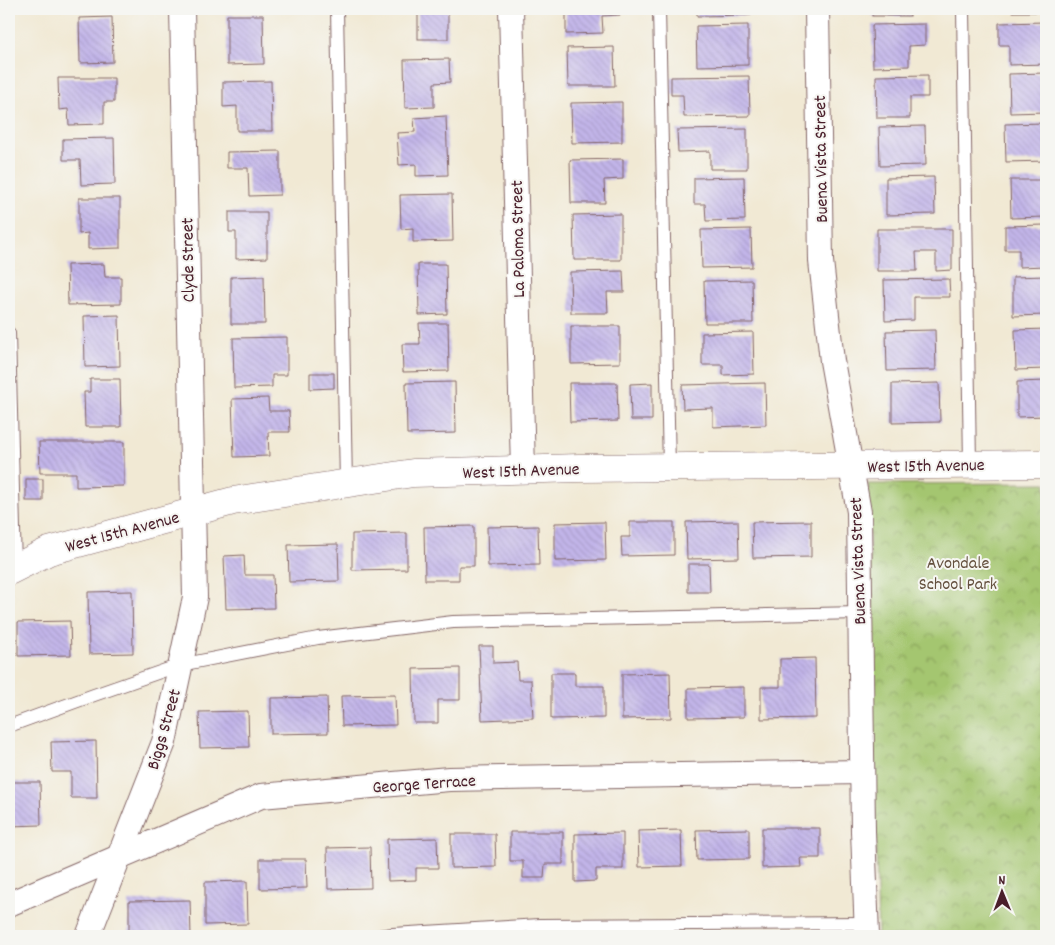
<svg xmlns="http://www.w3.org/2000/svg" width="1055" height="945" font-family="Dekko,sans-serif">
<style>
.park{fill:url(#park-crowns);stroke:#77724d}
.building{fill:url(#building-back-hatch)}
.lines{fill:none;stroke-linecap:round;stroke-linejoin:round}
.lane-casing{stroke:#846666;stroke-width:14}
.street-casing{stroke:#846666;stroke-width:26}
.secondary-casing{stroke:#846666;stroke-width:29}
.lane{stroke:#fff;stroke-width:12}
.street{stroke:#fff;stroke-width:24}
.secondary{stroke:#fff;stroke-width:28}
.labels{text-anchor:middle;stroke-width:4;stroke-linejoin:round;paint-order:stroke}
.street-label{font-size:18px;fill:#4a1f2b;stroke:#f6f6f2}
.park-label{font-size:18px;fill:#65513f;stroke:#f6f6f2}
</style>
<defs>
<pattern id="park-crowns" width="20" height="18" patternUnits="userSpaceOnUse" patternTransform="scale(1.25)"><rect width="20" height="18" fill="#a4c66f"/><path d="M2 6a3 3 0 1 1 6 0M12 15a3 3 0 1 1 6 0" fill="none" stroke="#88a05b"/></pattern>
<pattern id="building-back-hatch" width="6" height="6" patternUnits="userSpaceOnUse" patternTransform="scale(1.25)"><rect width="6" height="6" fill="#c2b5e9"/><path d="M-1 5l2 2M0 0l6 6M5-1l2 2" fill="none" stroke="#a89bc8"/></pattern>
</defs>
<rect width="100%" height="100%" fill="#f6f6f2"/>
<filter id="ink" filterUnits="userSpaceOnUse"><feTurbulence type="fractalNoise" baseFrequency=".02" numOctaves="2"/><feDisplacementMap in="SourceGraphic" scale="10" xChannelSelector="R" yChannelSelector="G"/><feConvolveMatrix kernelMatrix="1 2 1 2 8 2 1 2 1" color-interpolation-filters="sRGB"/></filter>
<filter id="wash" filterUnits="userSpaceOnUse"><feTurbulence type="fractalNoise" baseFrequency=".0096" numOctaves="4" result="noise"/><feDisplacementMap in="SourceGraphic" scale="20" xChannelSelector="R" yChannelSelector="G"/><feGaussianBlur stdDeviation="1.12" result="paint"/><feColorMatrix in="noise" values="0 0 0 0 0 0 0 0 0 0 0 0 0 0 0 0 0 1.4 0 .05"/><feComposite in="paint" operator="in"/></filter>
<g filter="url(#wash)">
<rect width="100%" height="100%" fill="#f1e9d4"/>
<polygon class="park" points="1046,483 1046,936 878,936 868,484"/>
<g id="blocks">
<g class="building">
<rect x="418" y="9" width="30" height="30"/>
<polygon points="566,9 620,9 620,15 602,16 603,33 566,34"/>
<polygon points="697,9 751,9 751,15 697,16"/>
<rect x="872" y="9" width="38" height="7"/>
<rect x="1013" y="9" width="33" height="3"/>
<polygon points="227,15 263,15 264,64 227,65"/>
<polygon points="112,17 113,62 80,63 79,18"/>
<polygon points="1046,22 1046,64 1009,65 1009,45 999,45 999,23"/>
<polygon points="925,24 925,45 909,46 909,66 873,67 872,25"/>
<polygon points="748,25 748,65 697,66 696,26"/>
<polygon points="614,47 615,86 568,86 567,48"/>
<polygon points="449,59 450,82 434,83 434,107 405,108 404,60"/>
<polygon points="1046,73 1046,112 1010,113 1009,74"/>
<polygon points="928,75 928,97 910,97 910,118 877,118 876,76"/>
<polygon points="749,76 750,116 684,117 683,95 671,95 671,77"/>
<polygon points="58,78 114,78 114,102 104,102 104,124 69,125 68,109 59,110"/>
<polygon points="271,81 272,131 237,131 237,106 223,107 223,82"/>
<polygon points="622,102 622,142 572,143 571,103"/>
<polygon points="446,116 448,175 416,176 416,164 399,165 397,133 415,132 414,118"/>
<polygon points="1046,123 1046,161 1006,162 1005,124"/>
<polygon points="925,126 926,165 880,166 879,127"/>
<polygon points="747,129 747,169 710,169 710,151 678,152 677,130"/>
<polygon points="114,138 115,184 81,185 80,160 63,160 63,139"/>
<polygon points="280,151 280,195 249,196 248,168 227,168 227,152"/>
<polygon points="623,159 623,179 604,180 605,203 571,203 570,160"/>
<polygon points="744,177 745,220 706,221 705,204 694,204 694,178"/>
<polygon points="934,177 935,214 886,215 886,178"/>
<polygon points="1010,180 1046,180 1046,217 1011,218"/>
<polygon points="452,194 453,241 413,242 413,228 401,229 400,195"/>
<polygon points="79,198 120,198 120,248 88,249 88,233 79,234"/>
<polygon points="229,212 267,212 267,258 236,259 236,232 229,232"/>
<polygon points="621,214 621,260 574,260 573,215"/>
<polygon points="1046,225 1046,266 1019,267 1019,250 1005,250 1005,226"/>
<polygon points="751,229 752,267 702,268 701,230"/>
<polygon points="877,229 952,229 952,270 936,271 936,252 916,252 917,271 877,271"/>
<polygon points="104,264 105,277 121,277 121,304 68,305 67,265"/>
<polygon points="418,264 446,264 447,314 419,315"/>
<polygon points="623,271 624,292 607,292 608,313 571,313 570,272"/>
<polygon points="264,276 265,324 231,324 231,277"/>
<polygon points="1046,276 1046,315 1013,316 1013,277"/>
<polygon points="949,279 950,297 914,297 914,320 885,321 884,280"/>
<polygon points="752,280 753,323 705,323 704,281"/>
<polygon points="119,315 120,366 85,367 84,316"/>
<polygon points="419,323 448,323 449,371 403,372 402,344 420,344"/>
<polygon points="571,326 620,326 620,363 571,364"/>
<polygon points="1046,329 1046,369 1016,370 1015,330"/>
<polygon points="935,330 936,370 887,371 886,331"/>
<polygon points="753,332 754,374 723,375 723,365 702,365 702,333"/>
<polygon points="287,337 287,375 272,375 272,387 234,388 233,338"/>
<polygon points="310,373 334,373 334,388 310,389"/>
<polygon points="90,379 120,379 121,427 85,427 84,392 90,392"/>
<polygon points="1046,381 1046,416 1017,417 1017,382"/>
<polygon points="455,382 456,433 407,434 406,383"/>
<polygon points="569,383 617,383 618,421 570,422"/>
<polygon points="652,383 652,420 631,420 630,384"/>
<polygon points="765,383 766,425 713,427 713,408 683,409 682,385"/>
<polygon points="939,383 940,422 892,423 892,384"/>
<polygon points="268,398 269,411 289,411 290,432 268,432 269,456 234,457 232,399"/>
<polygon points="39,442 124,442 124,486 76,487 76,473 40,473"/>
<rect x="26" y="479" width="17" height="22"/>
<polygon points="738,521 739,558 687,559 686,522"/>
<polygon points="811,521 811,557 753,558 752,522"/>
<polygon points="605,522 606,560 555,561 555,523"/>
<polygon points="630,522 674,522 674,555 622,556 621,537 630,537"/>
<polygon points="474,526 474,566 459,566 459,580 425,580 424,527"/>
<polygon points="538,526 539,565 488,566 487,527"/>
<polygon points="407,533 407,569 352,570 352,534"/>
<polygon points="338,544 339,581 289,582 288,545"/>
<polygon points="244,555 245,575 273,575 274,608 226,609 224,556"/>
<polygon points="688,564 709,564 710,592 688,592"/>
<polygon points="132,591 133,653 89,654 88,592"/>
<polygon points="70,621 71,655 18,656 18,622"/>
<polygon points="479,646 493,646 493,663 517,662 518,680 531,680 533,718 482,720"/>
<polygon points="815,658 816,718 761,719 761,687 780,687 780,659"/>
<polygon points="460,668 460,700 438,700 438,723 414,723 413,669"/>
<polygon points="551,673 575,673 575,686 604,686 604,718 551,719"/>
<polygon points="670,673 671,718 622,719 622,674"/>
<polygon points="744,687 744,717 688,718 688,688"/>
<polygon points="395,695 396,725 342,726 341,696"/>
<polygon points="327,697 328,733 271,734 271,698"/>
<polygon points="248,711 249,747 200,748 199,712"/>
<polygon points="96,741 97,798 71,798 71,772 52,772 51,742"/>
<polygon points="9,782 40,782 41,825 9,826"/>
<polygon points="762,828 820,828 820,858 800,858 801,867 762,868"/>
<polygon points="749,829 749,859 697,860 696,830"/>
<polygon points="681,830 682,866 639,867 638,831"/>
<polygon points="510,832 563,832 563,864 545,864 544,878 523,878 523,861 510,861"/>
<polygon points="623,833 623,869 596,869 596,881 575,882 575,834"/>
<polygon points="451,834 495,834 496,867 451,868"/>
<polygon points="437,838 438,868 416,868 416,880 388,881 387,839"/>
<polygon points="370,847 371,888 328,889 327,848"/>
<polygon points="260,859 306,859 307,888 260,889"/>
<polygon points="247,881 248,924 205,925 205,882"/>
<polygon points="190,900 191,936 129,936 129,901"/>
</g>
</g>
</g>
<g filter="url(#ink)">
<use href="#blocks" fill-opacity="0" stroke="#846666" stroke-width="1"/>
<g class="lines">
<g class="lane-casing">
<g id="lane">
<polyline points="337,9 346,484"/>
<polyline points="659,9 669,467"/>
<polyline points="963,9 970,465"/>
<polyline points="9,333 15,568"/>
<polyline points="9,726 94,695 180,665 318,638 453,622 860,613"/>
<polyline points="379,936 393,934 540,925 866,923"/>
</g>
</g>
<g class="street-casing">
<g id="street">
<polyline points="511,9 523,470"/>
<polyline points="817,9 821,261 832,361 859,512 863,831 867,936"/>
<polyline points="9,904 261,796 449,779 862,772"/>
<polyline points="88,936 164,742 195,597 182,9"/>
</g>
</g>
<g class="secondary-casing">
<polyline id="secondary" points="9,571 49,551 233,501 413,473 579,468 1046,464"/>
</g>
<use href="#lane" class="lane"/>
<use href="#street" class="street"/>
<use href="#secondary" class="secondary"/>
</g>
</g>
<g class="labels">
<g class="street-label">
<text transform="translate(820 159) rotate(-91)" y="6">Buena Vista Street</text>
<text transform="translate(517 239) rotate(-91)" y="6">La Paloma Street</text>
<text transform="translate(187 260) rotate(-91)" y="6">Clyde Street</text>
<text transform="translate(926 465) rotate(-1)" y="6">West 15th Avenue</text>
<text transform="translate(521 470) rotate(-2)" y="6">West 15th Avenue</text>
<text transform="translate(122 531) rotate(-15)" y="6">West 15th Avenue</text>
<text transform="translate(857 561) rotate(-92)" y="6">Buena Vista Street</text>
<text transform="translate(163 729) rotate(-74)" y="6">Biggs Street</text>
<text transform="translate(424 783) rotate(-4)" y="6">George Terrace</text>
</g>
<g class="park-label">
<text x="958" y="568">Avondale<tspan x="958" dy="21">School Park</tspan></text>
</g>
</g>
<rect width="1055" height="945" fill="none" stroke="#f6f6f2" stroke-width="30"/>
<g transform="translate(1002 892) rotate(359)" stroke="#f6f6f2" stroke-width="4" paint-order="stroke">
<path d="M0-4L9 19L0 12L-9 19Z" fill="#4a1f2b"/>
<text y="-8" font-size="14" font-weight="bold" text-anchor="middle" fill="#4a1f2b">N</text>
</g>
</svg>
